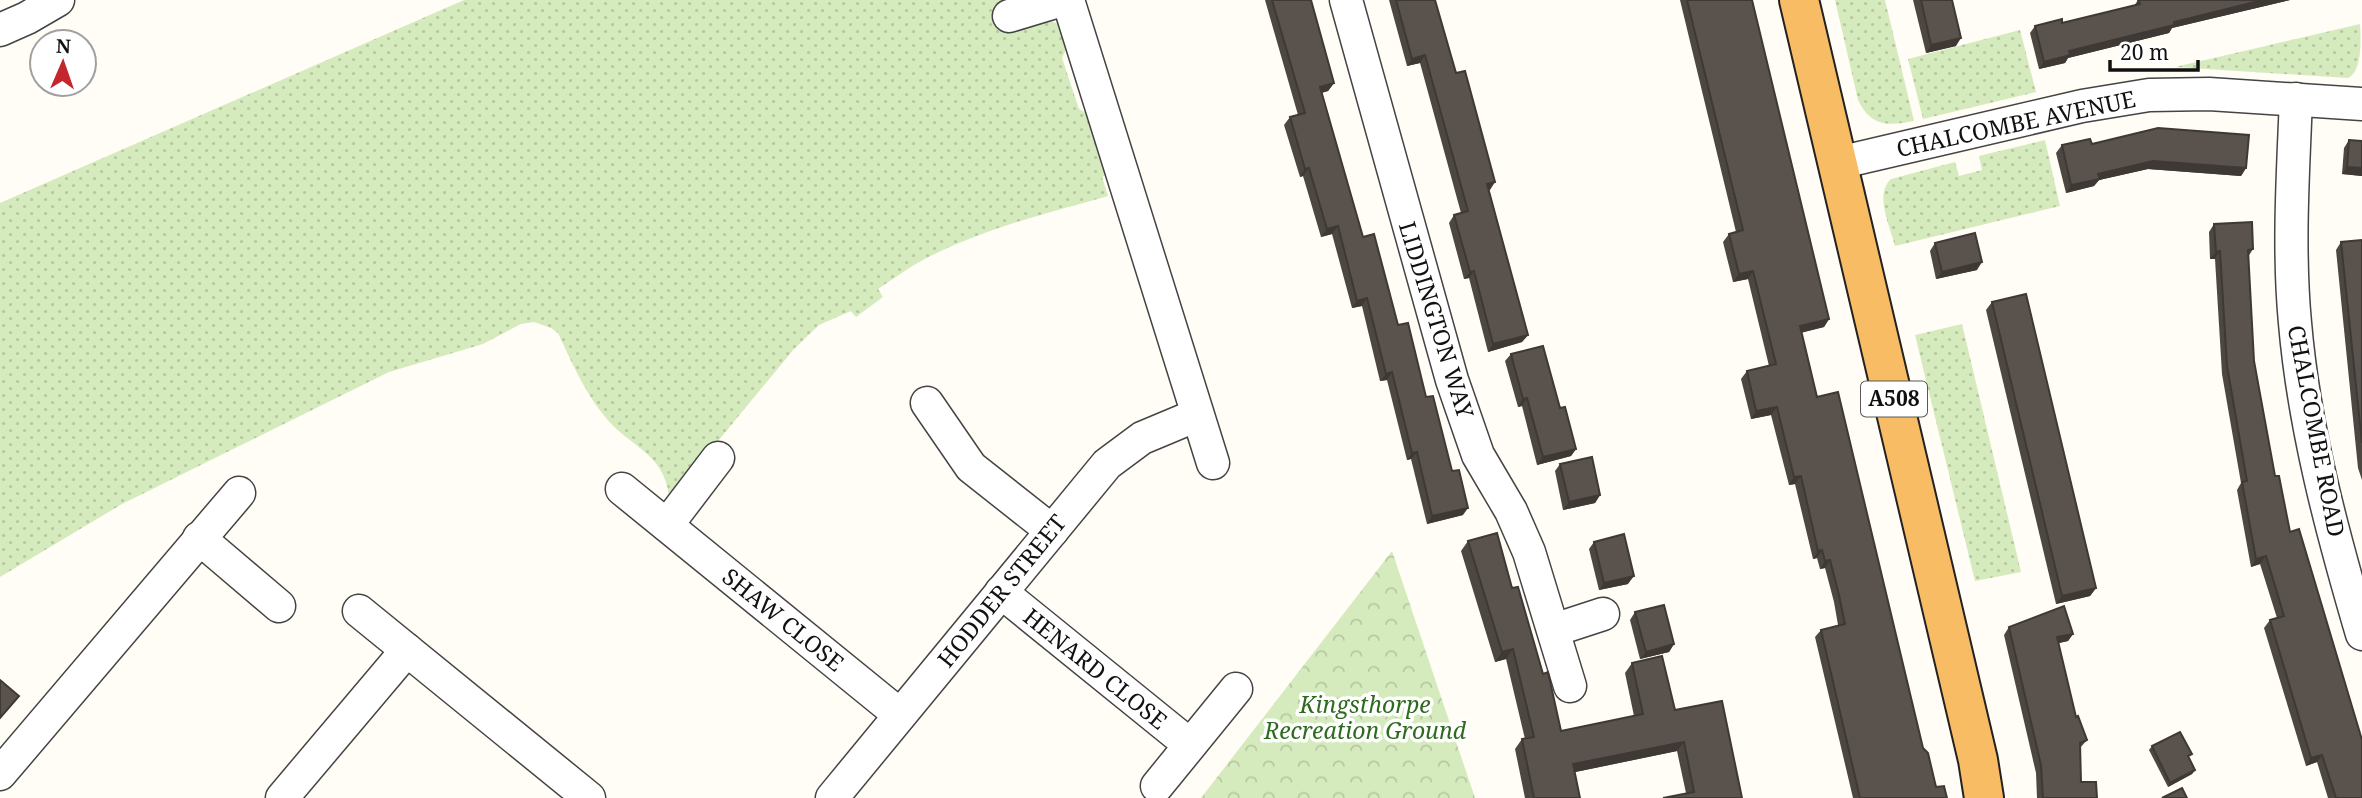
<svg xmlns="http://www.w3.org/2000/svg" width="2362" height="798" font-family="'Noto Serif',serif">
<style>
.grass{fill:url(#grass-dots)}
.park{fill:url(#park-crowns)}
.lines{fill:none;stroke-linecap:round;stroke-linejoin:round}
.minor-casing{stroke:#444;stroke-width:35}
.trunk-casing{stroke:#222;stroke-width:42}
.minor{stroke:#fff;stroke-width:32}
.trunk{stroke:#f7bc64;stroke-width:38}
.wall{fill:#4d4742}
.shaded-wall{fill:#3f3936}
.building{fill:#5a524d;stroke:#3f3936;stroke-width:2}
.labels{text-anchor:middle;stroke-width:7;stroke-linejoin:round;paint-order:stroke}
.shield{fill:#fff;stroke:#585858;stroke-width:2}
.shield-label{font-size:21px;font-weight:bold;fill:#111}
.street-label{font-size:23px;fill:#111;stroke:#fff}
.park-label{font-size:23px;font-style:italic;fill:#2f6b1f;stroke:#fff}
</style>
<defs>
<pattern id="grass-dots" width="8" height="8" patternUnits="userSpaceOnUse" patternTransform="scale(1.75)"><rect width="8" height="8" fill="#d5ebbd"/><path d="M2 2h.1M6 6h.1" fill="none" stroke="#b6c8a1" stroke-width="1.8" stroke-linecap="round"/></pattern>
<pattern id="park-crowns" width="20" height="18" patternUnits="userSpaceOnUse" patternTransform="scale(1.75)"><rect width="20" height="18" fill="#d5ebbd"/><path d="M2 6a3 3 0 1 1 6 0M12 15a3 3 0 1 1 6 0" fill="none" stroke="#b6c8a1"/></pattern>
</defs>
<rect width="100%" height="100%" fill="#fffdf5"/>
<g class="grass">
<path d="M464 0H1024L1048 20 1059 24 1067 47 1062 58 1079 109 1092 116 1109 174 1102 177 1108 196C1044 214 978 230 919 262 905 270 892 280 878 289L883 297 856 317 851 311 819 325 794 349 680 487 669 496C664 453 630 447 606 418 585 393 572 363 558 333L551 328 534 322 521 324 483 344 389 372 122 504 0 577V203Z"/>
<path d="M1835 0H1885L1914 121C1888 126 1871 127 1858 100Z"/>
<path d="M2360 24C2361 42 2362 71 2348 78L2175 67Z"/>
<polygon points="2020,30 2036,92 1923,119 1908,59"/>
<path d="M2045 140 2060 206 1895 246C1890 226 1874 195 1891 179L1955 162 1959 176 1982 170 1979 156Z"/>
<polygon points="1962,324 2021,572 1975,581 1915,335"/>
</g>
<polygon class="park" points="1392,551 1475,798 1201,798"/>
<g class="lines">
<g class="minor-casing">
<g id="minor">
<polyline points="1068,0 1213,463"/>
<polyline points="1346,0 1452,380 1478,455 1511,511 1529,552 1570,686"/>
<polyline points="1009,16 1062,0"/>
<polyline points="0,30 27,18 58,0"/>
<path d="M2296 99C2293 173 2288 249 2295 323 2304 428 2332 532 2362 634"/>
<polyline points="1838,163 2082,106 2149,95 2209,94 2362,104"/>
<polyline points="927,403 971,467 1052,531"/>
<polyline points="622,489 900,715"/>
<polyline points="667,525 718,458"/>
<polyline points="199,538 279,606"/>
<polyline points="1001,592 1190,745"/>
<polyline points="359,611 589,798"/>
<polyline points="1554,630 1603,614"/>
<polyline points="0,774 239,493"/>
<polyline points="1157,786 1236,689"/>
<polyline points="282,798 407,650"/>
<polyline points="832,798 1107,464 1142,438 1197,415"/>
</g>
</g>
<g class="trunk-casing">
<polyline id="trunk" points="1799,0 1978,760 1984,798"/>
</g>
<use href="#minor" class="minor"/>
<use href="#trunk" class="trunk"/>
</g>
<g class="wall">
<polygon points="1265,0 1311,0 1334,83 1328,91 1322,93 1363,237 1426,397 1463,515 1427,524 1411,459 1407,460 1387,380 1380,381 1362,306 1352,308 1332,234 1321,237 1303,176 1300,177 1284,125 1290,117 1298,115"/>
<polygon points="1389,0 1435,0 1490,190 1489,190 1528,335 1522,342 1488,352 1469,278 1464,279 1449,223 1454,215 1461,213 1420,63 1407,66"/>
<polygon points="1680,0 1752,0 1829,319 1824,327 1801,333 1817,397 1923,748 1936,787 1947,798 1853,798 1815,637 1821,630 1838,625 1834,602 1825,568 1820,569 1817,558 1813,559 1795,484 1789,485 1771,415 1751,419 1741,379 1747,371 1769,366 1748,279 1733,282 1723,242 1729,234 1736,232"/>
<polygon points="1913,0 1952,0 1956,46 1926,53"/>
<polygon points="2138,0 2290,0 2172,28 2169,33 2068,58 2065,63 2039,69 2030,33 2035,26 2062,23 2134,6"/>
<polygon points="2349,140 2362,141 2362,176 2342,174 2344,148"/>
<polygon points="2092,144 2246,168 2241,176 2148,169 2099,180 2094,186 2066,193 2056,153 2062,145"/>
<polygon points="2214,224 2253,249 2248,257 2254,361 2275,476 2362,798 2328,798 2317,762 2306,766 2264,628 2270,620 2277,618 2260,564 2251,567 2237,490 2241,483 2222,374 2215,259 2210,259 2209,232"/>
<polygon points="2362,240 2362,480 2358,468 2336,250 2341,242"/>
<polygon points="1935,243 1977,270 1936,279 1930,251"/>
<polygon points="1992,302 2096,588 2090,596 2056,604 1986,310"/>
<polygon points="1511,354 1576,449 1571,456 1537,465 1522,406 1518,407 1505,361"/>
<polygon points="1560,464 1600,495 1595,503 1563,510 1555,471"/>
<polygon points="1468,541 1512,588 1543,674 1561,731 1634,716 1625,673 1632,663 1675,710 1742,798 1686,793 1677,751 1575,772 1580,798 1525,798 1515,749 1522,739 1525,739 1506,659 1495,662 1461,551"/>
<polygon points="1594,542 1628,584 1599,590 1589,549"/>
<polygon points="1635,612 1674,644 1669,652 1640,659 1630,620"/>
<polygon points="2009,627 2073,634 2068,641 2058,643 2076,717 2087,740 2080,748 2081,782 2097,798 2037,798 2036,773 2004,635"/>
<polygon points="2152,746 2189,758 2195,770 2192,774 2168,787 2149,750"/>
</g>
<g class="shaded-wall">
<polygon points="2263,0 2290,0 2172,28 2169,33 2068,58 2065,63 2039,69 2044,62 2069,51 2174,22"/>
<polygon points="1961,38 1956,46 1926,53 1931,45"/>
<polygon points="1425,55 1420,63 1407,66 1412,59"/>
<polygon points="1334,83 1328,91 1315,94 1320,87"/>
<polygon points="2153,161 2246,168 2241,176 2148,169 2099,180 2094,186 2066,193 2071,185 2098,174"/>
<polygon points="2347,167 2362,168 2362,176 2342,174"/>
<polygon points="1309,168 1303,176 1300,177 1305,169"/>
<polygon points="1495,182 1490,190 1482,192 1487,184"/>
<polygon points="1338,226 1332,234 1321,237 1327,229"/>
<polygon points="2220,251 2215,259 2210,259 2216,252"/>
<polygon points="1982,262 1977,270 1936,279 1942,272"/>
<polygon points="1474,271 1469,278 1464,279 1470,272"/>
<polygon points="1753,271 1748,279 1733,282 1739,274"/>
<polygon points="1367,298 1362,306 1352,308 1357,301"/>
<polygon points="1829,319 1824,327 1794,334 1800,326"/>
<polygon points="1528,335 1522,342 1488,352 1493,344"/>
<polygon points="1392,372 1387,380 1380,381 1386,374"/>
<polygon points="1527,398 1522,406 1518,407 1523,399"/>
<polygon points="1777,407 1771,415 1751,419 1756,411"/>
<polygon points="1576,449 1571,456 1537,465 1543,457"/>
<polygon points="1417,452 1411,459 1407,460 1412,453"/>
<polygon points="1801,476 1795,484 1789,485 1794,477"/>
<polygon points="1600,495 1595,503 1563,510 1569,502"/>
<polygon points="1468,508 1463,515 1427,524 1432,516"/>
<polygon points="1822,550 1817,558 1813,559 1818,551"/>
<polygon points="2266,556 2260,564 2251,567 2256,559"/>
<polygon points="1830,560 1825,568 1820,569 1825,561"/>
<polygon points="1634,576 1628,584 1599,590 1604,583"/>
<polygon points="2096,588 2090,596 2056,604 2062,596"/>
<polygon points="2073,634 2068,641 2051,645 2057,637"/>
<polygon points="1674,644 1669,652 1640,659 1646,652"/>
<polygon points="1513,649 1506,659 1495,662 1502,652"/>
<polygon points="1684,742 1677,751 1566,774 1573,764"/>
<polygon points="2322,755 2317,762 2306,766 2311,758"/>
<polygon points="2195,770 2192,774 2168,787 2170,783"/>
</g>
<g class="building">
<polygon points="1272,0 1311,0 1334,83 1320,87 1363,237 1374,234 1398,325 1408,323 1426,397 1433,396 1452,471 1459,470 1468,508 1432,516 1417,452 1412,453 1392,372 1386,374 1367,298 1357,301 1338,226 1327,229 1309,168 1305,169 1290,117 1305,113"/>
<polygon points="1396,0 1435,0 1456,73 1465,71 1495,182 1487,184 1528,335 1493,344 1474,271 1470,272 1454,215 1468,211 1425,55 1412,59"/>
<polygon points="1687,0 1752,0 1829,319 1800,326 1817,397 1838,392 1923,748 1928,753 1936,787 1944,786 1947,798 1860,798 1821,630 1845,624 1839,595 1830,560 1825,561 1822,550 1818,551 1801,476 1794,477 1777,407 1756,411 1747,371 1776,364 1753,271 1739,274 1729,234 1743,230"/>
<polygon points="1921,0 1952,0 1961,38 1931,45"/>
<polygon points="2138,0 2263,0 2174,22 2174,25 2069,51 2070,55 2044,62 2035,26 2062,19 2062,23 2140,4"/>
<polygon points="2158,128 2249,135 2246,168 2153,161 2098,174 2100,179 2071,185 2062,145 2090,139 2092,144"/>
<polygon points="2349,140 2362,141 2362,168 2347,167"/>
<polygon points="2252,222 2253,249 2248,250 2254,361 2275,476 2279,476 2290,532 2299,529 2362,740 2362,798 2336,798 2322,755 2311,758 2270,620 2284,616 2266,556 2256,559 2242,482 2247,481 2227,366 2220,251 2216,252 2214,224"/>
<polygon points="1975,233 1982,262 1942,272 1935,243"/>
<polygon points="2362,240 2362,443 2341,242"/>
<polygon points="2026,294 2096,588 2062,596 1992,302"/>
<polygon points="1543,346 1560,408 1565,407 1576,449 1543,457 1527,398 1523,399 1511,354"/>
<polygon points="1592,457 1600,495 1569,502 1560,464"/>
<polygon points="1497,533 1512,588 1518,587 1543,674 1548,672 1561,731 1643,714 1632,663 1662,656 1675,710 1722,701 1742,798 1663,798 1694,792 1684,742 1573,764 1580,798 1534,798 1522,739 1534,737 1513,649 1502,652 1468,541"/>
<polygon points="1624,534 1634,576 1604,583 1594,542"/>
<polygon points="1664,605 1674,644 1646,652 1635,612"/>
<polygon points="2064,606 2073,634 2057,637 2076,717 2078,716 2087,740 2080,743 2081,782 2096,782 2097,798 2043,798 2041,765 2009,627"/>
<polygon points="0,680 19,696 0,718"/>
<polygon points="2180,732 2192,754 2188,756 2195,770 2170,783 2152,746"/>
<polygon points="2182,788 2187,798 2162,798"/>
</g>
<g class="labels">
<rect class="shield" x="1861" y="381.5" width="66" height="35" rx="5"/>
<g class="shield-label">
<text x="1894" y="406">A508</text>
</g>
<g class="street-label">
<text transform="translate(2016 124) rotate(-12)" y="8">CHALCOMBE AVENUE</text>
<text transform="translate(1436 320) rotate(73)" y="8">LIDDINGTON WAY</text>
<text transform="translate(2316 431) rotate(79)" y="8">CHALCOMBE ROAD</text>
<text transform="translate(1002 591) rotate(-51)" y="8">HODDER STREET</text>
<text transform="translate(783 620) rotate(39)" y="8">SHAW CLOSE</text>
<text transform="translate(1095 669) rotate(39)" y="8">HENARD CLOSE</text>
</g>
<g class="park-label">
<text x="1365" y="713">Kingsthorpe<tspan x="1365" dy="26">Recreation Ground</tspan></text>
</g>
</g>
<g transform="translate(63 63) rotate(2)"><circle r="33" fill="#ffffff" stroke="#a0a0a0" stroke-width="2"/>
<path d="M0-5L12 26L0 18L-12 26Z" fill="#c4262e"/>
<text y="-10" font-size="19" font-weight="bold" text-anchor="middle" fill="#111111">N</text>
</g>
<path d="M2110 60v10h88v-10" fill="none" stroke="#111111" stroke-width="3.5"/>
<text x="2120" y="60" font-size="21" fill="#111111" stroke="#ffffff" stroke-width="5" paint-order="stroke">20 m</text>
</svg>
